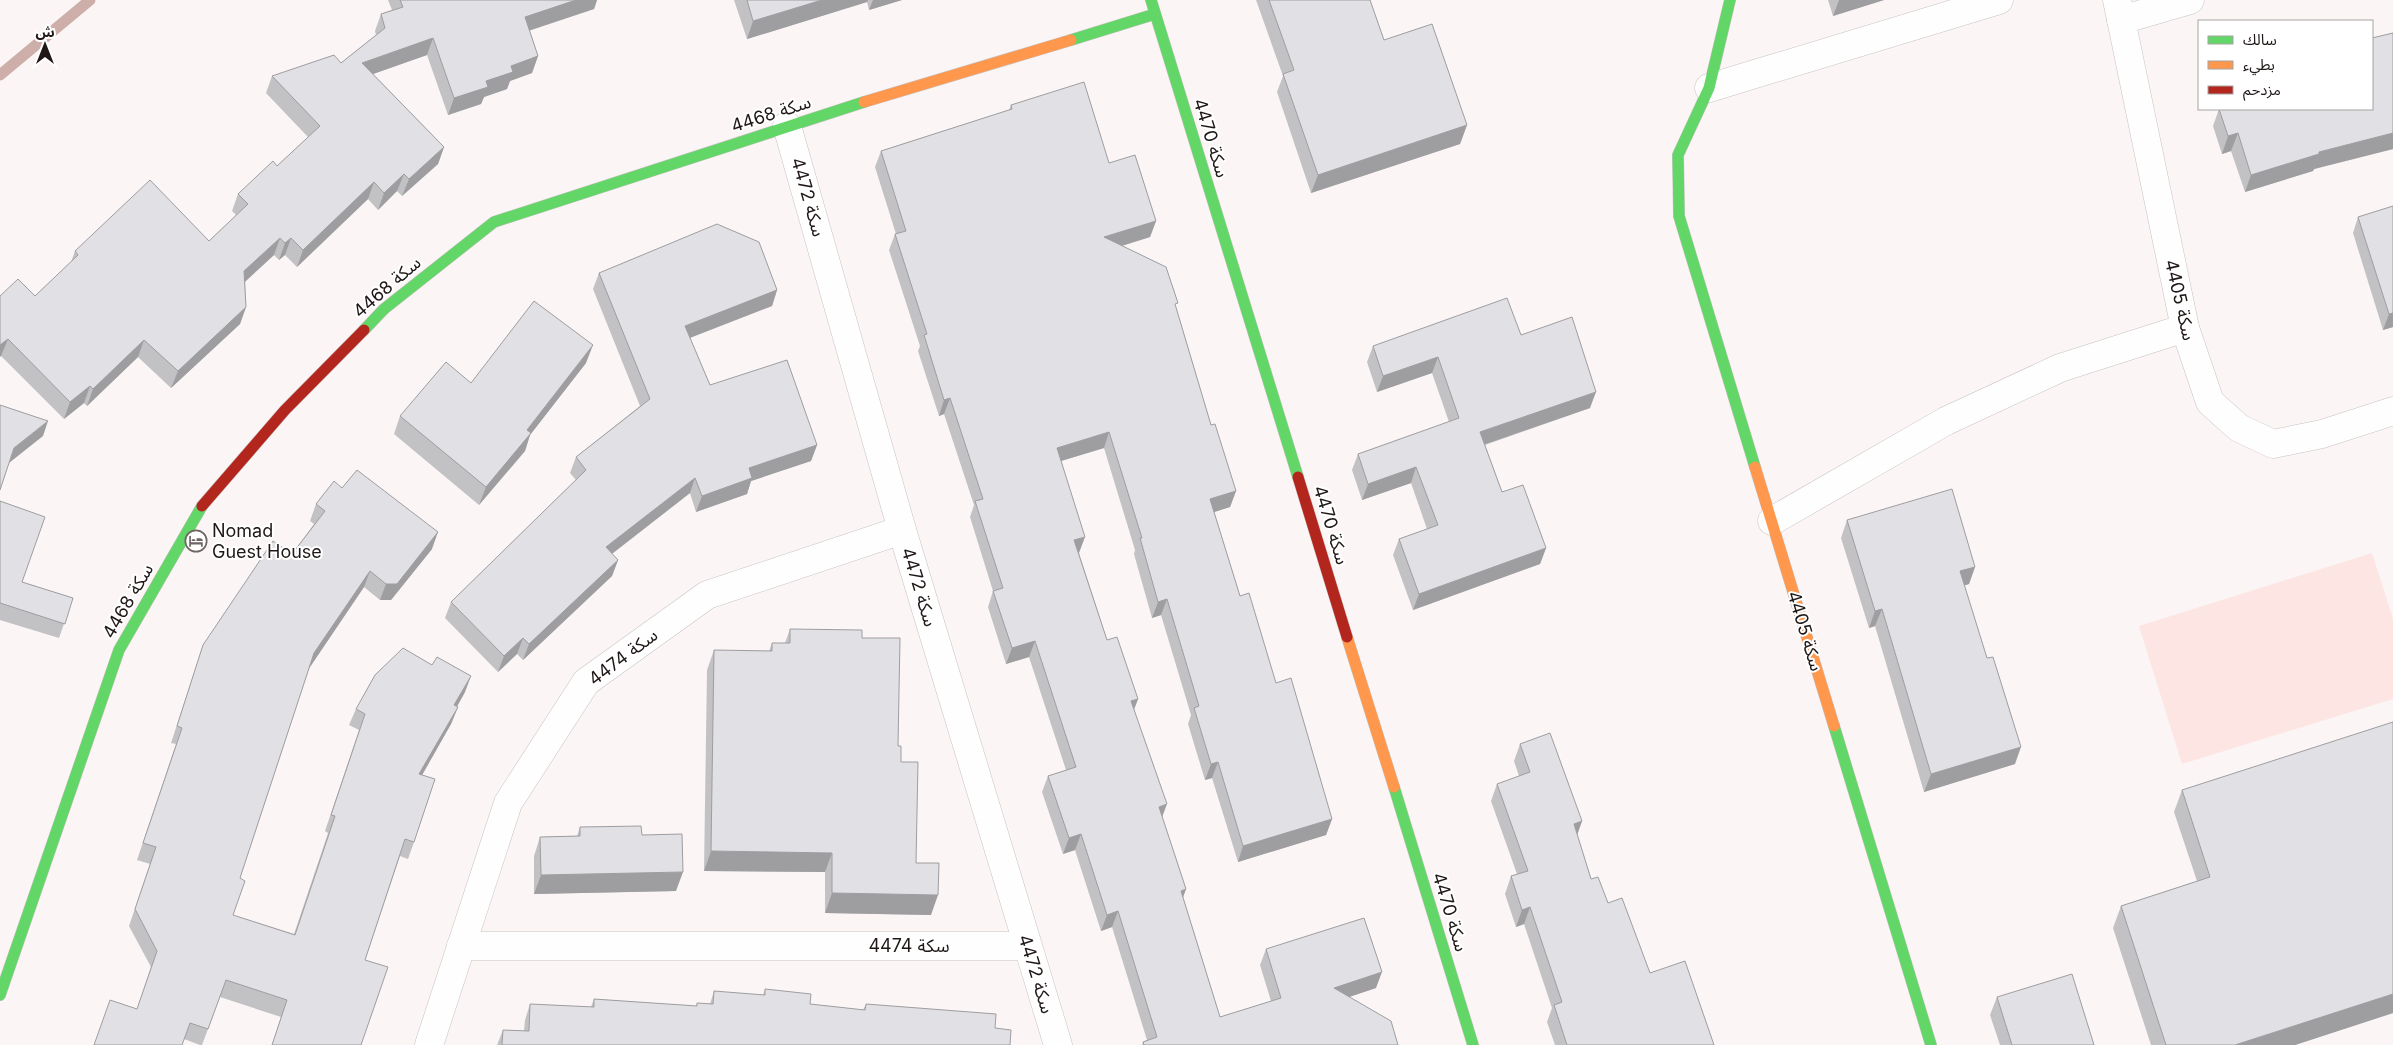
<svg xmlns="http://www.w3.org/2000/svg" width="2393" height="1045" font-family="Inter,'Noto Sans Arabic',sans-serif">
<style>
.pitch{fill:#fce5e2}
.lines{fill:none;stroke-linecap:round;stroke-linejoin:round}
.stream{stroke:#ceaea9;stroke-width:11}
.street-casing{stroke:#c8c3c2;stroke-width:29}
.fast-casing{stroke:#c8c3c2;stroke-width:12}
.slow-casing{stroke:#c8c3c2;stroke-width:12}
.jam-casing{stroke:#c8c3c2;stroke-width:12}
.street{stroke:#fefefe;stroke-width:28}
.fast{stroke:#63d668;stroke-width:11}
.slow{stroke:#ff974d;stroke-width:11}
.jam{stroke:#b3261e;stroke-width:11}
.wall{fill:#c2c1c4}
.shaded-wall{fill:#9e9da0}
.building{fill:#e1e0e4;stroke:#9e9da0}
.labels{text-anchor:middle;stroke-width:4;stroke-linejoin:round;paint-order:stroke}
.street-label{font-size:18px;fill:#1f1817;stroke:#fff}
.poi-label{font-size:18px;fill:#1f1817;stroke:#fff;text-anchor:start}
</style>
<rect width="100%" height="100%" fill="#fbf6f5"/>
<polygon class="pitch" points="2372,553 2393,619 2393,699 2182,764 2139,626"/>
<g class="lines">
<polyline class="stream" points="0,75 90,0"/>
<g class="street-casing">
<g id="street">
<polyline points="2117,0 2185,328 2210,402 2239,428 2273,444 2322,434 2393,411"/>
<polyline points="2121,20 2190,0"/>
<polyline points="1709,88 1999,0"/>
<polyline points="787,126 902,530 1058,1045"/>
<polyline points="1772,521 1946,421 2060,368 2185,328"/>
<polyline points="461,946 1027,946"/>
<polyline points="429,1045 508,803 586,682 707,595 902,530"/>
</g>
</g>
<g class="fast-casing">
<g id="fast">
<polyline points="1151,0 1298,477"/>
<polyline points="1730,0 1709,88 1678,155 1679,216 1755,467"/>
<polyline points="1071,40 1155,14"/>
<polyline points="364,330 384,309 494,222 864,102"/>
<polyline points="1834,726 1931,1045"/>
<polyline points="1394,787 1473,1045"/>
<polyline points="0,995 119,650 202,506"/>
</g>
</g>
<g class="slow-casing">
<g id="slow">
<polyline points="864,102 1071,40"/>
<polyline points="1755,467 1834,726"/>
<polyline points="1347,637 1394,787"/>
</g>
</g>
<g class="jam-casing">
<g id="jam">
<polyline points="1298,477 1347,637"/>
<polyline points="202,506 285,410 364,330"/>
</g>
</g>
<use href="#street" class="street"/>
<use href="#fast" class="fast"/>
<use href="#slow" class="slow"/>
<use href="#jam" class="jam"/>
</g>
<g class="wall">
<polygon points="388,0 597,0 594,9 529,31 538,56 532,73 510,81 507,89 484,97 481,104 448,115 427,55 373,74 444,147 438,164 402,196 397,191 378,210 368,199 297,267 285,255 279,260 274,255 245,282 246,307 240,324 171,388 138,357 87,406 84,403 64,419 1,356 0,296 35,296 71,262 75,251 209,241 236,215 232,211 238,194 277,166 308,137 266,93 272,76 341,63 376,35 375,31 381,14 392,10"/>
<polygon points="734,0 902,0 869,10 867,2 747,39"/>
<polygon points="1256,0 1370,0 1384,40 1467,125 1460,144 1311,193 1277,92 1283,76"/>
<polygon points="1828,0 1884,0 1833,16"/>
<polygon points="2393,33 2393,149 2314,169 2313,171 2245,192 2231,151 2222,154 2213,126 2219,109 2372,109"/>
<polygon points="1011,105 1109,163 1156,221 1150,237 1122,246 1176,308 1211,425 1236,491 1230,507 1214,512 1240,596 1332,819 1326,835 1238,862 1212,778 1205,780 1188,724 1191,715 1161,615 1152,618 1134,554 1135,550 1104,448 1061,461 1079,553 1107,640 1138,699 1134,709 1162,817 1186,889 1183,898 1220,1017 1271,1001 1260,965 1266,949 1376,988 1349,997 1398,1045 1142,1045 1143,1042 1147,1040 1112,927 1101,931 1075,850 1063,854 1042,792 1048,776 1066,770 1029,657 1006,664 988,607 993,591 970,517 974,505 944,414 939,416 918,351 920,346 889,250 895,234 896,234 875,167 881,151 1009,110"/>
<polygon points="2393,206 2393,327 2383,330 2353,233 2358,217"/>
<polygon points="599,273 777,290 772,306 690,338 710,385 817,445 811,461 751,481 747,494 696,512 690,493 612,554 618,560 612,576 523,660 517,654 498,672 445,618 451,602 576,480 570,473 576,457 640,406 593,289"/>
<polygon points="1521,335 1590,408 1485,445 1502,492 1546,548 1540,564 1413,610 1393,555 1399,539 1427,529 1411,483 1362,500 1352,470 1358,454 1449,422 1432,373 1377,392 1367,362 1373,346"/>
<polygon points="586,363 530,435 525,451 479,505 394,434 400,416 471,383"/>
<polygon points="342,488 432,549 391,600 380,600 364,587 309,668 240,878 233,915 294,934 328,833 325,831 359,730 349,725 356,709 465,692 457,707 458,707 451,724 422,775 414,842 408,859 400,856 365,960 361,1045 272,1045 281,1017 220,997 202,1045 200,1045 184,1039 137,1009 151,967 129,926 150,864 137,860 176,744 171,743 203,645 292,554 314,524 310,521 316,504"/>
<polygon points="0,501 22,582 73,598 59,638 0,620"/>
<polygon points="1847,520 1975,567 1969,584 1964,585 2015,764 1924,792 1875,626 1869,628 1841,538"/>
<polygon points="790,629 862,638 898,746 916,863 931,915 825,913 825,872 704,871 707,670 714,650 769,651 772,643 785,643"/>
<polygon points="1520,744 1582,821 1577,835 1591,879 1608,903 1650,973 1714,1045 1555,1045 1547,1022 1552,1008 1524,924 1516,927 1505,894 1511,876 1517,874 1491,801 1497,784 1519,776 1514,761"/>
<polygon points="2182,790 2393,1013 2295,1045 2151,1045 2113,928 2121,906 2197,881 2174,812"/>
<polygon points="580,827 642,835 676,891 534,894 534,856 540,837 577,836"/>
<polygon points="765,989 810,1004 863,1010 866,1004 995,1028 1010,1045 497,1045 503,1030 524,1031 525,1020 530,1004 591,1007 594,999 696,1006 697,1003 710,1004 714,991 763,995"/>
<polygon points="1997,997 2094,1045 2000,1045 1990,1015"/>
</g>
<g class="shaded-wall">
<polygon points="576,0 597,0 594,9 518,34 525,17"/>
<polygon points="822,0 868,0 867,2 747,39 753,21"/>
<polygon points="873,0 902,0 869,10"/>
<polygon points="1839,0 1884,0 1833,16"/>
<polygon points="433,38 427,55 356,80 362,63"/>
<polygon points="538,56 532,73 510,81 507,89 484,97 481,104 448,115 454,98 486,81 511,66"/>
<polygon points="1467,125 1460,144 1311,193 1318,175"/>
<polygon points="2238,133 2231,151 2222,154 2228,136"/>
<polygon points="2393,133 2393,149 2314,169 2313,171 2245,192 2251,175 2319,152"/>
<polygon points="444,147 438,164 402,196 409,179"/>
<polygon points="404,174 397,191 378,210 384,193"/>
<polygon points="374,182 368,199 297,267 303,250"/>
<polygon points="1156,221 1150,237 1098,253 1104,237"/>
<polygon points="280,238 274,255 238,288 244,271"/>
<polygon points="291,238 285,255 279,260 285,243"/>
<polygon points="777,290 772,306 679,342 685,326"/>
<polygon points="246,307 240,324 171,388 178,371"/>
<polygon points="2393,313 2393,327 2383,330 2389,314"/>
<polygon points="8,339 1,356 0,357 0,345"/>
<polygon points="144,340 138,357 87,406 93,389"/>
<polygon points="593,345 586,363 530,435 525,451 479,505 486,487 527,430"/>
<polygon points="1438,357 1432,373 1377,392 1383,376"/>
<polygon points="90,386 84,403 64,419 70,402"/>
<polygon points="1596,392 1590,408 1474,448 1480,432"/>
<polygon points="950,398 944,414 939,416 944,400"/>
<polygon points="48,421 43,436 9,463 14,448"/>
<polygon points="1109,432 1104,448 1051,464 1057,448"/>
<polygon points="817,445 811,461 751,481 747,494 696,512 702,496 749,468"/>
<polygon points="1416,467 1411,483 1362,500 1368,484"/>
<polygon points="695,478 690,493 600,563 606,547"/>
<polygon points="1236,491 1230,507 1205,515 1210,499"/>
<polygon points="438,532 432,549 391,600 380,600 386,584"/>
<polygon points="1085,537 1079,553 1069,556 1074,540"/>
<polygon points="1546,548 1540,564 1413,610 1419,594"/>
<polygon points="618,560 612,576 523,660 529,644"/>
<polygon points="1975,567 1969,584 1954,589 1960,571"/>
<polygon points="370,571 364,587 308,670 314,653"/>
<polygon points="1167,599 1161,615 1152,618 1158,602"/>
<polygon points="1882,609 1875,626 1869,628 1875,611"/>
<polygon points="523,638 517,654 498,672 504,656"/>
<polygon points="1035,641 1029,657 1006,664 1012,648"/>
<polygon points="471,676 465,692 448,722 454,705"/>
<polygon points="1138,699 1132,715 1131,701"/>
<polygon points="458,707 451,724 413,791 419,774"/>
<polygon points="2021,747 2015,764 1924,792 1931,774"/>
<polygon points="1218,762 1212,778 1205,780 1211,764"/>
<polygon points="1167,804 1161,820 1159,807"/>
<polygon points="1332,819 1326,835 1238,862 1243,846"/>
<polygon points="1582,821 1576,838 1574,824"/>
<polygon points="1081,834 1075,850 1063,854 1069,838"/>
<polygon points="711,851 832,853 825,872 704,871"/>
<polygon points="683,872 676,891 534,894 541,875"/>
<polygon points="1186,889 1180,905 1181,891"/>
<polygon points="832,893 938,895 931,915 825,913"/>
<polygon points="1530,907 1524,924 1516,927 1522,910"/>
<polygon points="1118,911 1112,927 1101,931 1107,915"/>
<polygon points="1382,972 1376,988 1328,1004 1334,988"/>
<polygon points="2393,994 2393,1013 2295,1045 2235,1045"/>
</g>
<g class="building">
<polygon points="400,0 576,0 525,17 538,56 511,66 513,72 486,81 488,87 454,98 433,38 362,63 444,147 409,179 404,174 384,193 374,182 303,250 291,238 285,243 280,238 244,271 246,307 178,371 144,340 93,389 90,386 70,402 8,339 0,345 0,296 18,279 35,296 78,255 75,251 150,180 209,241 248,204 238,194 273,161 277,166 320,126 272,76 334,55 341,63 385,28 381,14 403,7"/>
<polygon points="747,0 822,0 753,21"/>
<polygon points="1269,0 1370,0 1384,40 1432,24 1467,125 1318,175 1283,74 1294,70"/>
<polygon points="2393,33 2393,133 2319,152 2319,154 2251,175 2238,133 2228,136 2219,109 2372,109 2372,38"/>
<polygon points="1084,82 1109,163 1135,155 1156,221 1104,237 1166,267 1178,303 1175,304 1211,425 1215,424 1236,491 1210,499 1240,596 1249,593 1276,683 1291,678 1332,819 1243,846 1218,762 1211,764 1194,708 1199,706 1167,599 1158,602 1140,538 1142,538 1109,432 1057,448 1085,537 1074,540 1107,640 1117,637 1138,699 1131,701 1167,804 1159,807 1186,889 1181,891 1220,1017 1281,998 1266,949 1364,918 1382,972 1334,988 1391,1021 1398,1045 1144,1045 1143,1042 1157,1037 1118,911 1107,915 1081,834 1069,838 1048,776 1076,767 1035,641 1012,648 993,591 1003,588 975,501 983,499 950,398 944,400 924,335 927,334 895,234 906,231 881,151 1012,109 1011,105"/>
<polygon points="2393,206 2393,313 2389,314 2358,217"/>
<polygon points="717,224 759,242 777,290 685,326 710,385 787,360 817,445 749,468 752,478 702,496 695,478 606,547 618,560 529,644 523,638 504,656 451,602 586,470 576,457 650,399 599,273"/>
<polygon points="1507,298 1521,335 1572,317 1596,392 1480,432 1502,492 1523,485 1546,548 1419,594 1399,539 1438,525 1416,467 1368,484 1358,454 1459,418 1438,357 1383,376 1373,346"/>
<polygon points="534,301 593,345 527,430 531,433 486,487 400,416 446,362 471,383"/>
<polygon points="0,405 48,421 14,448 0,490"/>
<polygon points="357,470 438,532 397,584 386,584 370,571 314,653 240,878 245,881 233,915 295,935 335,816 331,815 365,714 356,709 375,675 403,648 432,665 437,657 471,676 454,705 458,707 419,774 435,779 414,842 405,839 365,960 388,967 361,1045 272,1045 287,1000 226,980 208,1029 190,1023 182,1045 94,1045 110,1000 137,1009 157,951 135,909 156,847 143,843 182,728 177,726 203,645 273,541 292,554 325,511 316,504 334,481 342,488"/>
<polygon points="1952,489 1975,567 1960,571 1987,658 1993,657 2021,747 1931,774 1882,609 1875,611 1847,520"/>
<polygon points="0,501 45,517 22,582 73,598 65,624 0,603"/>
<polygon points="790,629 862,630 862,638 900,638 898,746 901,746 901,762 918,762 916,863 939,863 938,895 832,893 832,853 711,851 714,650 772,651 772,643 790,643"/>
<polygon points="2393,722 2393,994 2235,1045 2166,1045 2121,906 2210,877 2182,790"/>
<polygon points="1550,733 1582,821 1574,824 1591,879 1598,877 1608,903 1622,898 1650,973 1685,961 1714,1045 1567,1045 1554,1005 1562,1002 1530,907 1522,910 1511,876 1528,871 1497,784 1530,772 1520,744"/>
<polygon points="641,826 642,835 682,834 683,872 541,875 540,837 580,836 580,827"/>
<polygon points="2072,974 2094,1045 2012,1045 1997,997"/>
<polygon points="765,989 811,994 810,1004 865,1010 866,1004 996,1014 995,1028 1011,1030 1010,1045 502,1045 503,1030 529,1031 530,1004 594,1007 594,999 697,1006 697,1003 713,1004 714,991 765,995"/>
</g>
<defs>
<g id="hotel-ring" transform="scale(1.125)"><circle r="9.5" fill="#fff" stroke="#6c6665" stroke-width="1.5"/><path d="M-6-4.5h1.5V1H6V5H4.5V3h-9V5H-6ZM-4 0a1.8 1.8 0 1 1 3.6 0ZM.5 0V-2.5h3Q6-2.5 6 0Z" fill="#6c6665"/></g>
</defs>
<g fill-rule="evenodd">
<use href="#hotel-ring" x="196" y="541"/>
</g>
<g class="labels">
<g class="street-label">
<text transform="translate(771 114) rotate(-18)" y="6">سكة 4468</text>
<text transform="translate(1211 138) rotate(73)" y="6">سكة 4470</text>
<text transform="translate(808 197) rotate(74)" y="6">سكة 4472</text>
<text transform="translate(387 287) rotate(-41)" y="6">سكة 4468</text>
<text transform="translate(2180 300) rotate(77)" y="6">سكة 4405</text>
<text transform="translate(1331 525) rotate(73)" y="6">سكة 4470</text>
<text transform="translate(919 587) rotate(73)" y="6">سكة 4472</text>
<text transform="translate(128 601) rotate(-60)" y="6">سكة 4468</text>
<text transform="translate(1805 631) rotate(73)" y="6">سكة 4405</text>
<text transform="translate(623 657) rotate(-37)" y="6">سكة 4474</text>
<text transform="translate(1450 912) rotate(73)" y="6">سكة 4470</text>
<text x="909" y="952">سكة 4474</text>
<text transform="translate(1036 974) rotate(73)" y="6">سكة 4472</text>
</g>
<g class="poi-label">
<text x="212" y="537">Nomad<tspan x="212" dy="21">Guest House</tspan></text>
</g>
</g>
<rect x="2198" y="20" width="175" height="90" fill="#ffffff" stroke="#a5a3a2"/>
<rect x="2208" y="36" width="25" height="8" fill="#63d668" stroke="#a5a3a2"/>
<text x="2243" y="45" font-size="15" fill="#1f1817">سالك</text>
<rect x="2208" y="61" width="25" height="8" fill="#ff974d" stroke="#a5a3a2"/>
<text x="2243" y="70" font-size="15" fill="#1f1817">بطيء</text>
<rect x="2208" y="86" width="25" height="8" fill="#b3261e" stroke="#a5a3a2"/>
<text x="2243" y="95" font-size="15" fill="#1f1817">مزدحم</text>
<g transform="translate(45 45)" stroke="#ffffff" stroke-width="4" paint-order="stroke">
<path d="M0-4L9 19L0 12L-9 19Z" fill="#1f1817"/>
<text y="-8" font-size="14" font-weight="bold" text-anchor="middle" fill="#1f1817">ش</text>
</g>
</svg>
